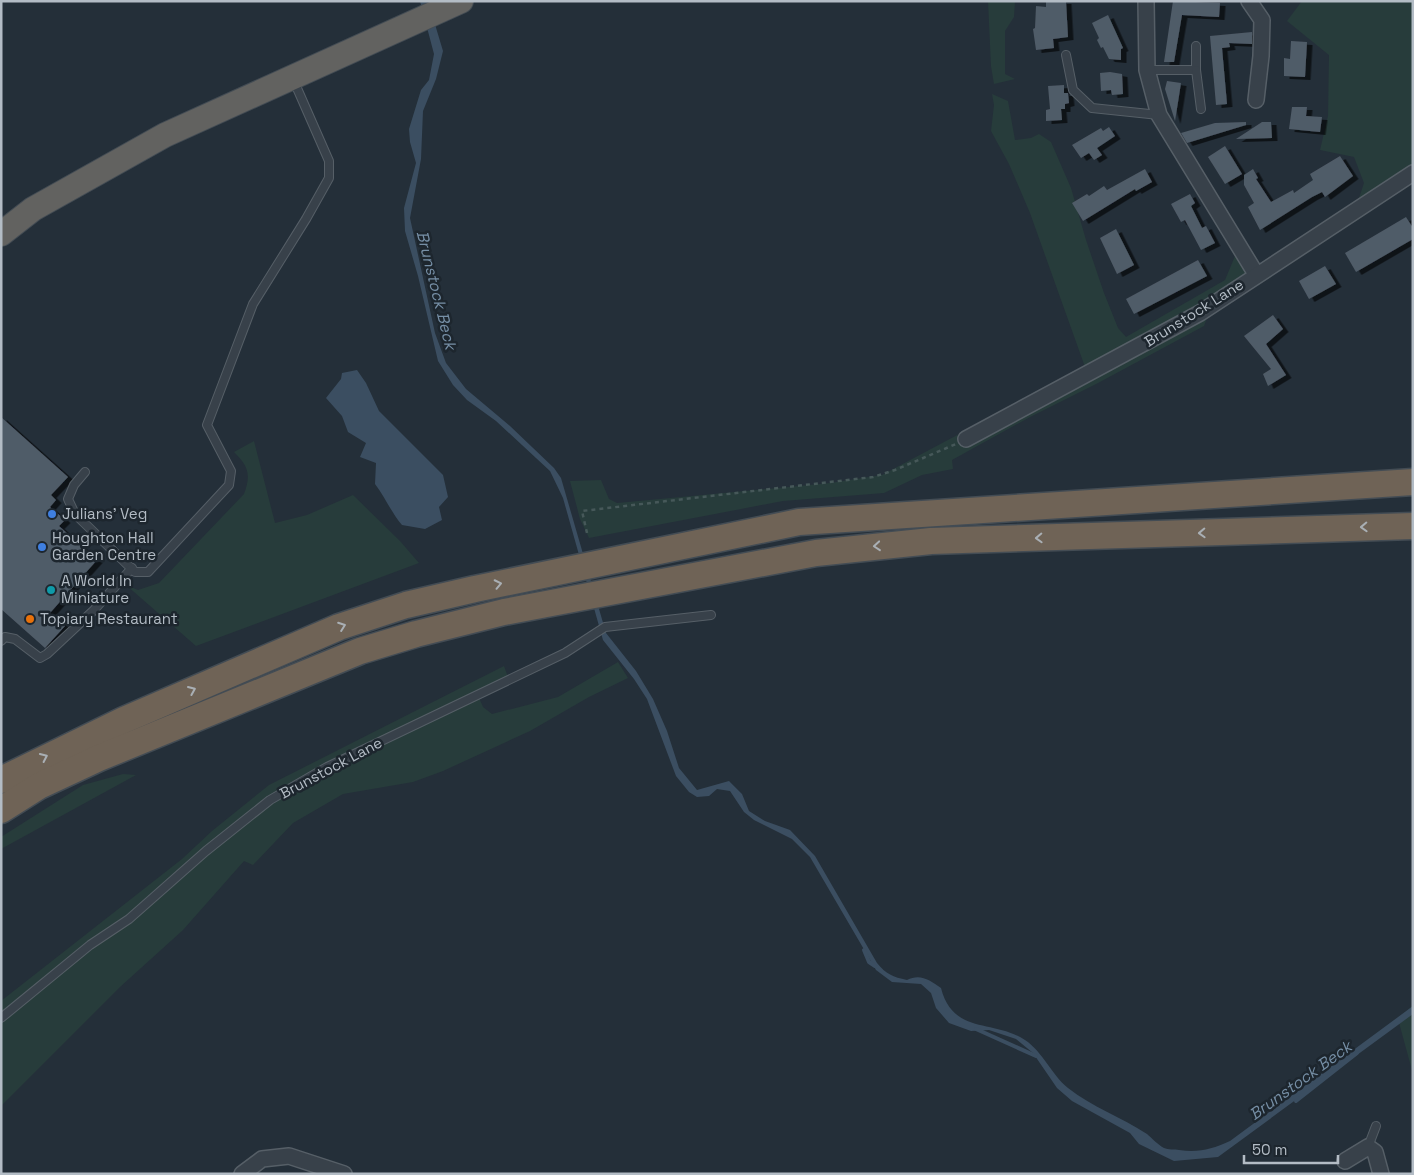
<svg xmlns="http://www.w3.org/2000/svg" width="1414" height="1175" font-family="'Space Grotesk',sans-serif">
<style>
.green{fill:#273c3b}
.water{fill:#3b4e61}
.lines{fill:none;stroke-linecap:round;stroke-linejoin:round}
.stream{stroke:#3b4e61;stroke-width:4}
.building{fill:#505b67;filter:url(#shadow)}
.service-casing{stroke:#565f67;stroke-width:10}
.minor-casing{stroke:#565f67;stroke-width:18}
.trunk-casing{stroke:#434c54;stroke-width:26}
.motorway-casing{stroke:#434c54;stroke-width:29}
.path{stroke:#465859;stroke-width:2.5;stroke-dasharray:4 4;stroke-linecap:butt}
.service{stroke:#38414a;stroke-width:8}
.minor{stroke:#38414a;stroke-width:15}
.trunk{stroke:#626260;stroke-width:24}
.motorway{stroke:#6f6356;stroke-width:26}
.oneway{stroke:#a9afb4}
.shop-dot{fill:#3f7fe0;stroke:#1d262e;stroke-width:2}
.culture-dot{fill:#0f9aa8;stroke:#1d262e;stroke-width:2}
.food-dot{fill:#e8710a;stroke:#1d262e;stroke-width:2}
.labels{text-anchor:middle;stroke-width:5;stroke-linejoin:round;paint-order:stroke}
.street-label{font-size:15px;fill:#b3bcc5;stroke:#1d262e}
.poi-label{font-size:15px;fill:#b3bcc5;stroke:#1d262e;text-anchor:start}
.water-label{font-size:16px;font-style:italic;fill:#768fa6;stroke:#1d262e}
</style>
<defs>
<filter id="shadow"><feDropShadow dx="5.5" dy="3" stdDeviation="0" flood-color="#0009"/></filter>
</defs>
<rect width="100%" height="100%" fill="#242f39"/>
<g class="green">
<polygon points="988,1 1015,1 1014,17 1005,31 1005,74 1015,79 994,84 991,66"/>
<polygon points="1302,1 1413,1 1413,178 1358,201 1364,183 1354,157 1320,150 1328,116 1329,55 1287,21"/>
<polygon points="992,94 1008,101 1015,140 1031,138 1039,134 1051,142 1071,188 1086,240 1104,293 1118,328 1126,337 1225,280 1235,256 1237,256 1247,272 1244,287 1208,315 1204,326 1098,383 1030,417 952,460 953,469 922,475 884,493 783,501 589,538 580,519 570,481 601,480 609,499 617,503 830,483 882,475 1085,367 1030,213 1009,164 991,131 994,105"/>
<path d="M254 441 275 523 307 515 353 495 400 541 419 563 196 646 126 585 138 590 159 583 244 494C251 475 249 467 234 452Z"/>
<polygon points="618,662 628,678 589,697 530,731 443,771 413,782 343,794 293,823 253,865 244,861 183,930 120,987 1,1106 1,1001 182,859 212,831 269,785 504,666 509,680 477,693 483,707 492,714 558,697"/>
<polygon points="123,774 136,775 1,849 1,837 83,785"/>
<polygon points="1413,1005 1413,1074 1398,1019"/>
</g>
<g class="water">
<path d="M420 1H428L443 51 436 79 423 111 421 159 410 218 435 333 446 363 466 389 510 426 554 468 561 478 606 633 636 671 653 699 667 731 679 768 697 790 729 781 742 794 749 811 765 821 790 830 815 856 877 963C886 974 893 977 907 980 920 973 930 980 941 988 953 1035 993 1019 1025 1040 1043 1052 1051 1074 1068 1088 1092 1107 1121 1117 1147 1134 1152 1138 1158 1145 1164 1148 1168 1150 1175 1149 1179 1150 1199 1153 1212 1149 1230 1141L1413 1006V1014L1218 1157 1174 1161 1139 1144 1130 1133 1072 1101 1057 1088 1033 1053 1016 1039 989 1030 971 1031 949 1023 936 1008 931 993 921 984 892 982 876 970 810 857 792 839 754 820 744 812 730 791 717 789 709 796 697 797 689 792 676 776 647 699 634 679 603 640 563 498 550 471 496 421 467 400 453 385 438 361 418 276 405 231 404 208 416 163 410 142 409 129 421 90 429 80 434 54Z"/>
<path d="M357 370 366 383 379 411 443 475 448 497 439 507 442 520 425 529 402 525C391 512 385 497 375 484L376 463 360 457 366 443 348 432 342 416 326 398 341 379 342 373Z"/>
</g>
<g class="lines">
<g class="stream">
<polyline points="864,950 869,962 875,966"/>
<polyline points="976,1029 1036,1056"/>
<polyline points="1296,1101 1357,1053"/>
</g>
</g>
<g class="building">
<polygon points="1046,1 1066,1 1068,37 1053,39 1054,48 1036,50 1033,29 1035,28 1036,6 1046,7"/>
<polygon points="1173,1 1220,3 1219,17 1182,15 1174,62 1164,62"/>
<polygon points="1108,15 1123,48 1121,49 1121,60 1109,59 1103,47 1101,48 1097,40 1099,38 1092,23"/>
<polygon points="1252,32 1252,44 1229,43 1230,47 1222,48 1227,104 1216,105 1210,36"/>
<polygon points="1291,41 1307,42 1305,77 1284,76 1284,58 1290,59"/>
<polygon points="1110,72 1122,74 1123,94 1112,95 1111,90 1101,91 1100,73"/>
<polygon points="1167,81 1181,83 1175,121 1165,89"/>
<polygon points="1064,85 1064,93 1068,93 1069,103 1065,104 1065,109 1061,109 1062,120 1046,121 1046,110 1050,109 1048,86"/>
<polygon points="1292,107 1307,107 1306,116 1322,117 1320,132 1289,129"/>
<polygon points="1246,122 1246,125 1187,143 1181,133 1215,123"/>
<polygon points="1262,122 1271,122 1272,138 1236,139"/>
<polygon points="1109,127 1115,136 1097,148 1102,155 1094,160 1089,153 1081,158 1072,145 1101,128 1103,131"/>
<polygon points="1225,146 1242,174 1225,184 1208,157"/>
<polygon points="1340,156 1353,176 1325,197 1322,192 1312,197 1260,230 1248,207 1254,203 1244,185 1244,175 1253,169 1258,178 1256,179 1271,202 1293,190 1294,193 1313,180 1310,174"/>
<polygon points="1145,169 1152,182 1136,191 1135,189 1083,221 1072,203 1087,194 1089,196 1104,186 1107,190"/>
<polygon points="1190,194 1195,203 1191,206 1202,228 1206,226 1215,243 1201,250 1185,220 1181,222 1171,204"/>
<polygon points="1406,217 1413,228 1413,239 1356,272 1345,253"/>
<polygon points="1116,229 1134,265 1117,274 1100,238"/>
<polygon points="1198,260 1207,276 1134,314 1126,299"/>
<polygon points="1325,266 1336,284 1309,299 1299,281"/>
<polygon points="1273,315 1283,329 1266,344 1286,375 1268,386 1263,374 1271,369 1244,336"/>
<polygon points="1,417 68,477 51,495 56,500 50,507 65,520 59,526 97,560 50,613 65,626 45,648 1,609"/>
</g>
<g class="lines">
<g class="service-casing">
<g id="service">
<polyline points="1066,55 1073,90 1092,108 1159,115"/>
<polyline points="1147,70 1196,70 1196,46"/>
<polyline points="1196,70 1201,109"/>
<polyline points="85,472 74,485 68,499 75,514 135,572 148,572 229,485 231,471 207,425 253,304 306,219 329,178 329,161 293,79"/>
<polyline points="1,641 5,637 15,639 40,658 47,654 93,611 132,568"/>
<polyline points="1,1018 90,945 129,919 206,851 270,800 327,767 565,653 605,627 711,615"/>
<polyline points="1368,1147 1376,1126"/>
</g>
</g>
<g class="minor-casing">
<g id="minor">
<polyline points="1146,1 1147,70 1159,115 1256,274"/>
<polyline points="1249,1 1262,20 1261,56 1256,100"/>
<polyline points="966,439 1200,313 1413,173"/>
<polyline points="1345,1161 1368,1147 1375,1152 1381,1174"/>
<polyline points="242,1174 262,1159 289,1156 344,1174"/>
</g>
</g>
<g class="trunk-casing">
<polyline id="trunk" points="1,234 33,209 165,135 461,1"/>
</g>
<g class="motorway-casing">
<g id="motorway">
<polyline points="1,780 124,720 339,627 406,605 475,589 799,522 1413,482"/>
<polyline points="1,810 39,786 99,758 360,651 416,634 504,612 816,553 931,541 1413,526"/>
</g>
</g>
<polyline class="path" points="587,533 582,511 873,477 895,470 956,444"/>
<use href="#service" class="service"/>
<use href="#minor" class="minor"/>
<use href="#trunk" class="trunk"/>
<use href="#motorway" class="motorway"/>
</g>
<defs><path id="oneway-chevron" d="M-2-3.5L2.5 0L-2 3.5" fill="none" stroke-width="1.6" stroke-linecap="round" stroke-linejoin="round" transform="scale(1.25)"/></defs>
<g class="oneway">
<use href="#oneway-chevron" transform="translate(1364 527) rotate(178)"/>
<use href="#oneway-chevron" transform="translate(1202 533) rotate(178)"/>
<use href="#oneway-chevron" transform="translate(1039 538) rotate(178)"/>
<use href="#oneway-chevron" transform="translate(877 546) rotate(175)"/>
<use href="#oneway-chevron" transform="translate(498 584) rotate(-12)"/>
<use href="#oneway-chevron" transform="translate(342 626) rotate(-20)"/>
<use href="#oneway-chevron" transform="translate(192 690) rotate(-23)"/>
<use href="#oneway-chevron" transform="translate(44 757) rotate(-25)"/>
</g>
<g class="shop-dot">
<circle cx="52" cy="514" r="5"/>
<circle cx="42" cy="547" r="5"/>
</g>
<circle class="culture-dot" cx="51" cy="590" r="5"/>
<circle class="food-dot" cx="30" cy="619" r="5"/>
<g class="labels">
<g class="street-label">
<text transform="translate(1194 313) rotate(-32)" y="5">Brunstock Lane</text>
<text transform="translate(331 768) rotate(-28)" y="5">Brunstock Lane</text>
</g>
<g class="poi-label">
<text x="62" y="519">Julians' Veg</text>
<text x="52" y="543">Houghton Hall<tspan x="52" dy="17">Garden Centre</tspan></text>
<text x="61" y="586">A World In<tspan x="61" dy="17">Miniature</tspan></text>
<text x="40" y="624">Topiary Restaurant</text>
</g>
<g class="water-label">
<text transform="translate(437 290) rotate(76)" y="6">Brunstock Beck</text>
<text transform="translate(1300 1080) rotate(-36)" y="6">Brunstock Beck</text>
</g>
</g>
<rect width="1414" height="1175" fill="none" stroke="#b3bcc5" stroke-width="5"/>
<path d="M1244 1155v8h94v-8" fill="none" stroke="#b3bcc5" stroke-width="2.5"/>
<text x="1252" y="1155" font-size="15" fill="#b3bcc5" stroke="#1d262e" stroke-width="4" paint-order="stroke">50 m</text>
</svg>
